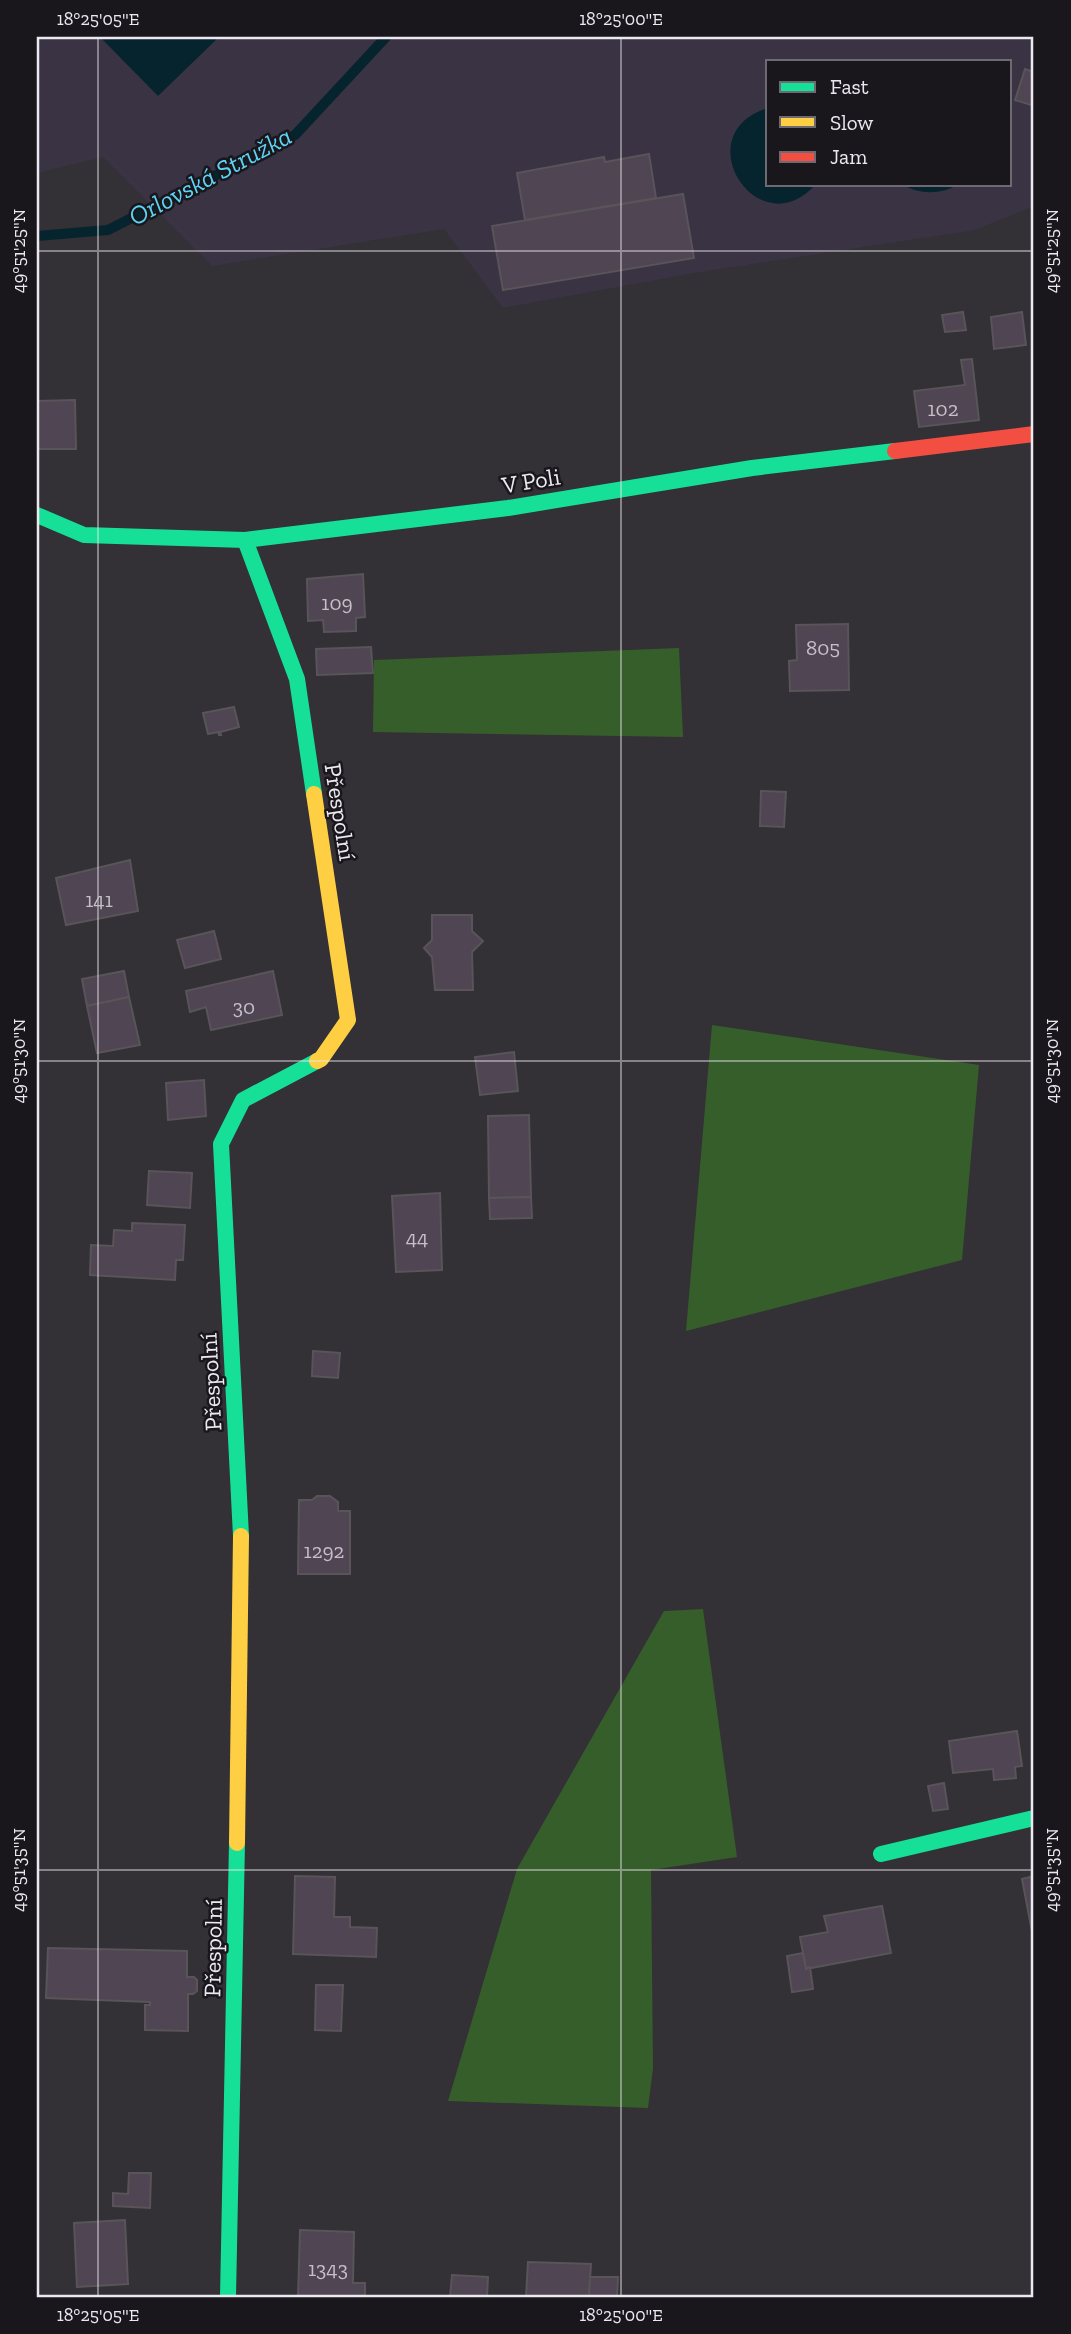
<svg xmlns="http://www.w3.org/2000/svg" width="1071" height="2334" font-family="'Zilla Slab',serif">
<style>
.built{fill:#3a3343;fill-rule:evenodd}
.green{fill:#365e2b}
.water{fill:#05242e}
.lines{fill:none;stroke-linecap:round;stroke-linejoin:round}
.stream{stroke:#05242e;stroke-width:10}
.building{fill:#504552;stroke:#585459;stroke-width:2}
.fast{stroke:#16e098;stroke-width:16}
.slow{stroke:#ffcf43;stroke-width:16}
.jam{stroke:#f24e42;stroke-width:16}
.ticks{fill:none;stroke:#ebe8f0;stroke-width:2;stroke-opacity:0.45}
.labels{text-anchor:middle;stroke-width:5;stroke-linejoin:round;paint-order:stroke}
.number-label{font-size:21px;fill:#c4bfc8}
.street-label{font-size:24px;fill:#ebe8f0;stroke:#19171c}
.water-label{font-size:26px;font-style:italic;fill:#5dd4f5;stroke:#19171c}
.neatline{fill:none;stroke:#ebe8f0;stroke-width:2.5}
.ticks-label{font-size:18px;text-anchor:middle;fill:#ebe8f0}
</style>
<rect width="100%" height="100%" fill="#333036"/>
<path class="built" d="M37 37H1034V206L975 230 700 272 503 308 444 229 212 266 103 157 37 173ZM768 61H1010V184H768Z"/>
<g class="green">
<polygon points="679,648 683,737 373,732 374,660"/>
<polygon points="712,1025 979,1065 962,1260 686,1331"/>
<polygon points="703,1609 737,1857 651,1870 653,2068 648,2108 448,2101 517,1869 664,1611"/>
</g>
<g class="water">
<polygon points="100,37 219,37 158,96"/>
<path d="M768 108V184H816C759 249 684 134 768 108Z"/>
<path d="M901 184H959C941 195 920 195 901 184Z"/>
</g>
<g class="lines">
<polyline class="stream" points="37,236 108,230 295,135 386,37"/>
</g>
<g class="building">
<polygon points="1025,69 1034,72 1034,106 1015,100"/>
<polygon points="649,154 656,198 525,220 517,173 604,157 605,162"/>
<polygon points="683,194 694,258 503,290 492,226"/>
<polygon points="963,312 966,330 945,332 942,315"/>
<polygon points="1022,312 1026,345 994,349 991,317"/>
<polygon points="972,359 979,420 919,427 914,391 965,385 961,360"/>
<polygon points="75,400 76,449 37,449 37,401"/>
<polygon points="363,574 365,617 356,618 356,631 324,632 323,620 308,621 307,579"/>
<polygon points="848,624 849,690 790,691 789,661 797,660 796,625"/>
<polygon points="371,647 373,673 317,675 316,649"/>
<polygon points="234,707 239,727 220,732 221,735 219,735 218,732 208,734 203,713"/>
<polygon points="761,791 786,792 784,827 760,826"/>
<polygon points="130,860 138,911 66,925 56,878"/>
<polygon points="432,915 472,915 472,931 483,941 472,952 473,990 435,990 432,957 424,948 432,940"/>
<polygon points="214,931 221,959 185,968 177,940"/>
<polygon points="124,971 129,997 87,1006 82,979"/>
<polygon points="273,971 282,1015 211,1030 206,1007 190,1012 186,991"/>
<polygon points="129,997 140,1045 97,1053 87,1006"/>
<polygon points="514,1052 518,1091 480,1095 475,1057"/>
<polygon points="204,1080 206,1116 168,1120 166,1083"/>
<polygon points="529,1115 531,1197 489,1198 488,1116"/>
<polygon points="149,1171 192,1173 190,1208 147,1205"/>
<polygon points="440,1193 442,1270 396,1272 392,1196"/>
<polygon points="531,1197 532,1218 490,1219 489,1198"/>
<polygon points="132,1223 185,1225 183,1260 176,1260 175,1280 90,1275 91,1245 113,1246 114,1230 132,1231"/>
<polygon points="313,1351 340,1353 338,1378 312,1376"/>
<polygon points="317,1496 330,1496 338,1502 338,1511 350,1511 350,1574 298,1574 299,1500 312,1500"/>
<polygon points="1017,1731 1022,1766 1015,1767 1016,1778 994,1780 993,1769 953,1773 949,1741"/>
<polygon points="944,1783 948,1809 933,1811 928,1786"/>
<polygon points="295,1876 335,1877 334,1917 350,1917 350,1927 377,1928 376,1957 293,1954"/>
<polygon points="1034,1876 1034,1942 1022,1879"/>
<polygon points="882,1906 891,1953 806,1969 800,1937 828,1932 824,1916"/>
<polygon points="48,1948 187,1951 187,1977 194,1977 197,1980 197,1991 193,1994 188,1994 188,2031 145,2030 145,2005 150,2005 150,2002 46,1998"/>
<polygon points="803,1953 806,1969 810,1967 813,1989 792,1992 787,1956"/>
<polygon points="316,1985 343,1985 341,2031 315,2030"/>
<polygon points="129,2173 151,2173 150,2208 113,2206 113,2193 128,2194"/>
<polygon points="125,2220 128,2284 77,2287 74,2223"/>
<polygon points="300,2230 354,2232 353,2283 365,2283 365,2297 298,2297"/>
<polygon points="528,2262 591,2264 589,2297 526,2297"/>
<polygon points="452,2275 488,2277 487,2297 450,2297"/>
<polygon points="590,2277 618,2277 617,2297 589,2297"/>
</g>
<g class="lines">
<g class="fast">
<polyline points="37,515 84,535 245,540 508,508 752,468 895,451"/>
<polyline points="245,540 297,679 314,794"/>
<polyline points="241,1536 221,1144 243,1100 317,1061"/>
<polyline points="881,1854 1034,1818"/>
<polyline points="228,2297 237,1843"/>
</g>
<g class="slow">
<polyline points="314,794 348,1020 321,1059 317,1061"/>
<polyline points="237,1843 241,1536"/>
</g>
<polyline class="jam" points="895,451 1034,434"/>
</g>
<path class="ticks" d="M98 37V2297M621 37V2297M37 251H1034M37 1061H1034M37 1870H1034"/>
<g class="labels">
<g class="number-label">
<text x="943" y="416">102</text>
<text x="337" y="610">109</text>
<text x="823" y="655">805</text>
<text x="99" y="907">141</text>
<text x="244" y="1014">30</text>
<text x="417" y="1245">44</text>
<text x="324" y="1558">1292</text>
<text x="328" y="2276">1343</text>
</g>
<g class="street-label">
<text transform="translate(531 481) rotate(-9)" y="8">V Poli</text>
<text transform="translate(340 812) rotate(81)" y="8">Přespolní</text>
<text transform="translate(211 1382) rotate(-93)" y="8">Přespolní</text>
<text transform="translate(213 1948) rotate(-89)" y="8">Přespolní</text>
</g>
<g class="water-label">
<text transform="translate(210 176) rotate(-28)" y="9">Orlovská Stružka</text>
</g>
</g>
<rect width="1071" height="2334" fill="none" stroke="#19171c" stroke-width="77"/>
<rect x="766" y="60" width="245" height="126" fill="#19171c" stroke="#6d6b71" stroke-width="2"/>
<rect x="780" y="82" width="35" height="10" fill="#16e098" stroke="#6d6b71" stroke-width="2"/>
<text x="830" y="94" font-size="21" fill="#ebe8f0">Fast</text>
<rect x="780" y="117" width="35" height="10" fill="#ffcf43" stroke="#6d6b71" stroke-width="2"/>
<text x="830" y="130" font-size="21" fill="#ebe8f0">Slow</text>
<rect x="780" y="152" width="35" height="10" fill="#f24e42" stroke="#6d6b71" stroke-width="2"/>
<text x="830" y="164" font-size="21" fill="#ebe8f0">Jam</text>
<rect x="38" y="38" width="994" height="2258" class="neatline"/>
<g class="ticks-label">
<text x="98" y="25">18°25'05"E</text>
<text x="621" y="25">18°25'00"E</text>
<text transform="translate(1052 251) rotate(-90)" y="6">49°51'25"N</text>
<text transform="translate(19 251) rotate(-90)" y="6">49°51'25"N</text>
<text transform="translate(1052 1061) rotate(-90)" y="6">49°51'30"N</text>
<text transform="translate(19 1061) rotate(-90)" y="6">49°51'30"N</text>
<text transform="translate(1052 1870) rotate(-90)" y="6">49°51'35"N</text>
<text transform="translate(19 1870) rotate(-90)" y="6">49°51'35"N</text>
<text x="98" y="2321">18°25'05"E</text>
<text x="621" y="2321">18°25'00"E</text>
</g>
</svg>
